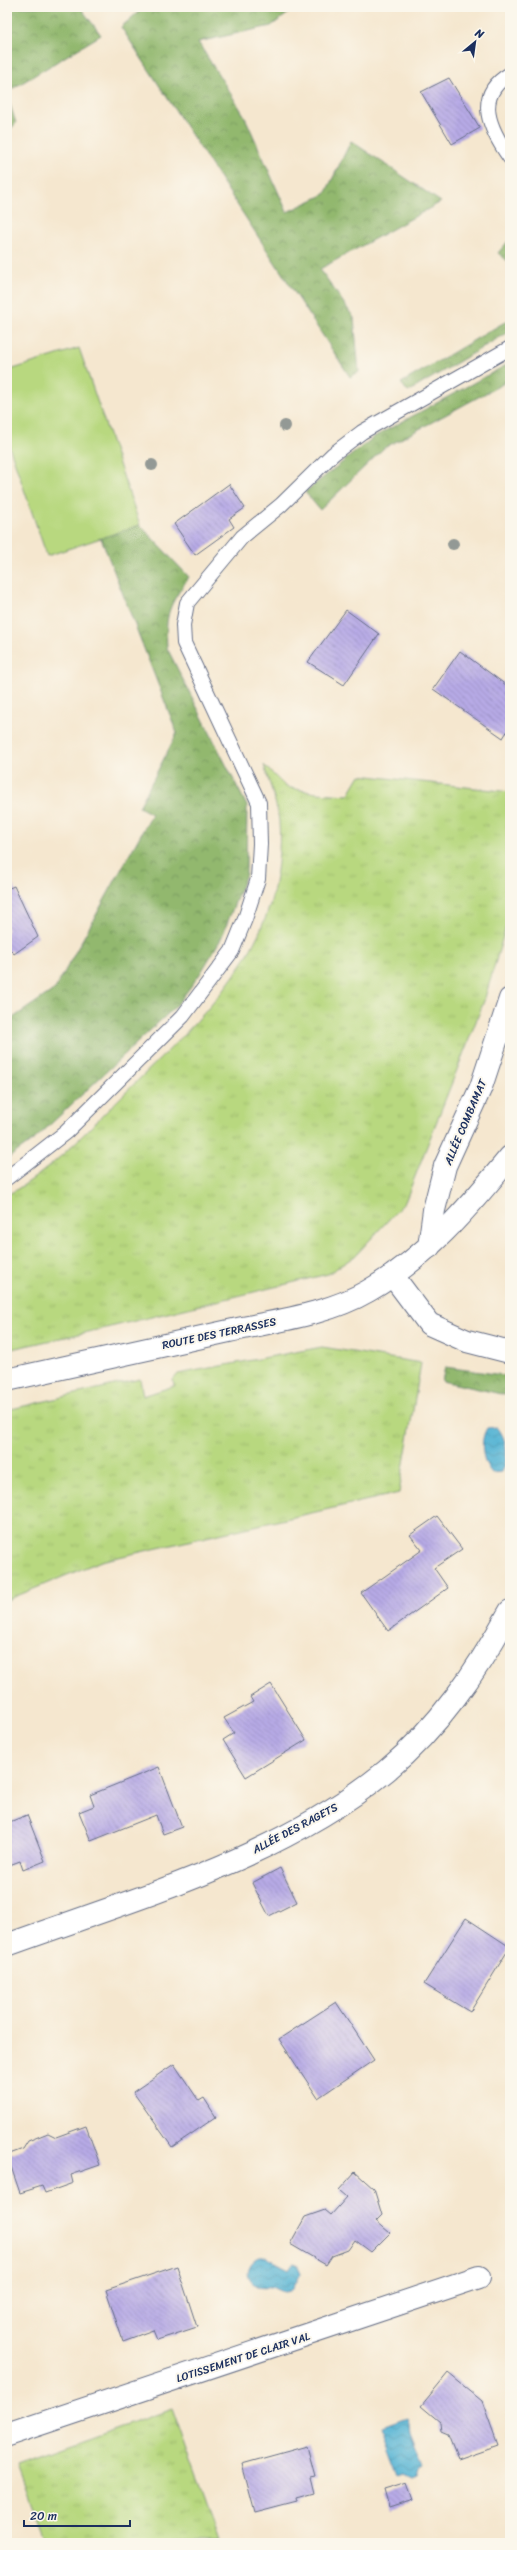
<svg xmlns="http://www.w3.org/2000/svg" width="517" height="2550" font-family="Sriracha,sans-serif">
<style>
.grass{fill:url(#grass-tufts);stroke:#6a846e}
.forest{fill:url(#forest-crowns);stroke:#567466}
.park{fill:#b8d87f;stroke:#6a846e}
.water{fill:url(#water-waves);stroke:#387299}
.building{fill:url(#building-back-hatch)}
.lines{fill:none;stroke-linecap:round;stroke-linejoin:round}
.service-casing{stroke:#676f86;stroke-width:16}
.minor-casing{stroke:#676f86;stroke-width:24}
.tertiary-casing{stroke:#676f86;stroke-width:24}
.service{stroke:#fff;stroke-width:14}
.minor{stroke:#fff;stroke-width:22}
.tertiary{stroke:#fff;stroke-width:22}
.tree{fill:#939995}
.labels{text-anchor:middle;stroke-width:4;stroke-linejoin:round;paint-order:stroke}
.street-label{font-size:11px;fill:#1b2f5e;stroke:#fbf7ec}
</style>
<defs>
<pattern id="grass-tufts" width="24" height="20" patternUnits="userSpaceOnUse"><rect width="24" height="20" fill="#b8d87f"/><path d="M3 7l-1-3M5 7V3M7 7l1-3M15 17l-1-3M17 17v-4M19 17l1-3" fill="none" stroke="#9eba70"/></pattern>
<pattern id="forest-crowns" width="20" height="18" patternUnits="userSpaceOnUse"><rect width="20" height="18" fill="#92b86e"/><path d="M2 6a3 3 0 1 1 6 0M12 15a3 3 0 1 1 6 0" fill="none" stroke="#76965e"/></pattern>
<pattern id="water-waves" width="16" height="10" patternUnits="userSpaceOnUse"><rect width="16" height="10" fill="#55b4d4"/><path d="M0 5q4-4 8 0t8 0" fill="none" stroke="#4693af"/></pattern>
<pattern id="building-back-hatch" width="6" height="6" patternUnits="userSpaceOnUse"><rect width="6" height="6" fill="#b7aae6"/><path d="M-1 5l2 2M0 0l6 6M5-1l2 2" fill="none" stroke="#948bbe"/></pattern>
</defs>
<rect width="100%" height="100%" fill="#fbf7ec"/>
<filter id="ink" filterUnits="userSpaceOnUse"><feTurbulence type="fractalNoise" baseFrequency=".025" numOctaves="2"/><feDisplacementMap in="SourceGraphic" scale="8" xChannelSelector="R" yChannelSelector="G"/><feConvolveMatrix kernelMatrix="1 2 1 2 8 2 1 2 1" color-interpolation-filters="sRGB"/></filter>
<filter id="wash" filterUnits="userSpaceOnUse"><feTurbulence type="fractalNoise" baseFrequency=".012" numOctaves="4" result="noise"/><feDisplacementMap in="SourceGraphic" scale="16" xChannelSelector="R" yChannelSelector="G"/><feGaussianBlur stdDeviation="0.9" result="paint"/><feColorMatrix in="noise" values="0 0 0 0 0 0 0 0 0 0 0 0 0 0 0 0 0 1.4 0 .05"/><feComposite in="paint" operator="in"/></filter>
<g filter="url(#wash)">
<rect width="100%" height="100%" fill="#f5e7cf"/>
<g class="grass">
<path d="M264 765 286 787 316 793 348 795 360 775 510 792V913L484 1001 405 1202 355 1256 328 1274 102 1329 7 1350V1195C52 1171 85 1132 121 1097 177 1041 245 984 270 905 277 880 281 847 279 821 277 803 269 783 264 765Z"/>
<polygon points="322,1347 421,1363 399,1493 101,1561 7,1600 7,1410 140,1379 143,1396 174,1386 173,1380 178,1374"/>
<polygon points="172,2409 220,2543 46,2543 17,2464"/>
</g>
<g class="forest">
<polygon points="7,7 80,7 101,35 7,92"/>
<polygon points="144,7 297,7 271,26 198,42 244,115 287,212 325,194 351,141 441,202 320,269 354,318 359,372 350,377 121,27"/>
<polygon points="7,95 16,123 7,133"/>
<polygon points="510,239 510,263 498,253"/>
<polygon points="510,319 510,331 408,392 401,383"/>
<polygon points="510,363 510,380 384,448 320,510 305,492 374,437"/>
<path d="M140 525 189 577C169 606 165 612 167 648L247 806 246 874 221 939 200 974 177 1005 36 1138 7 1159V1022L55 989 152 814 139 807 177 733 101 538Z"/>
<polygon points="445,1367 510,1376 510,1396 442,1381"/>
</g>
<polygon class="park" points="79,348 140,525 47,556 7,440 7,371"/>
<g class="water">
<path d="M497 1427C507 1438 509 1458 502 1472L492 1473C482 1462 479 1441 487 1428Z"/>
<path d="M260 2257H266L289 2269 293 2263 297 2264 301 2273 293 2289C291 2291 287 2292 284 2292 280 2291 276 2288 272 2287 266 2286 259 2288 254 2284 243 2276 249 2261 260 2257Z"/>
<polygon points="407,2418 425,2464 420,2467 418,2474 413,2476 405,2472 400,2474 382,2427"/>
</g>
<g id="blocks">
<g class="building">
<polygon points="449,78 480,128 452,144 421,92"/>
<polygon points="229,484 245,508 229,519 234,527 195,555 174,524"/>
<polygon points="346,610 379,634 344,685 308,662"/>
<polygon points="460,651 510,688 510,727 503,738 433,689"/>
<polygon points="14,886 38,937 14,954 11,950 7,953 7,889"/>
<polygon points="437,1516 462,1549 434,1568 448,1588 388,1631 361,1593 422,1550 410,1535"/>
<polygon points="271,1684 306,1740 246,1777 223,1740 234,1733 224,1718 253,1702 250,1697"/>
<polygon points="159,1767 182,1827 163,1834 156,1815 91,1841 79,1812 94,1806 90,1795"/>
<polygon points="27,1815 45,1861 23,1870 20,1861 7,1866 7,1823"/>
<polygon points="280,1868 297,1902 269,1916 252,1883"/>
<polygon points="466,1918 510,1947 470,2012 424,1984"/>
<polygon points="336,2002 374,2060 318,2098 279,2039"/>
<polygon points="174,2064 199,2101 204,2098 216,2117 172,2147 133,2092"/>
<polygon points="86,2126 100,2165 71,2175 73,2183 45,2193 42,2186 20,2193 7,2155 23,2149 28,2141 48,2133 56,2137"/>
<polygon points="355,2172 374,2189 382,2215 376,2221 390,2233 371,2252 355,2240 348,2250 332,2256 326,2265 290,2244 305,2217 325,2210 331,2215 347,2197 339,2190"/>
<polygon points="177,2266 197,2327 157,2340 153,2330 123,2341 106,2290"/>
<polygon points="448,2373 482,2401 498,2445 458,2459 448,2434 441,2431 440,2422 421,2406"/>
<polygon points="307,2446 315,2476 310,2477 314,2493 296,2498 297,2502 255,2513 242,2464"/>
<polygon points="407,2483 413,2500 389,2508 384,2490"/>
</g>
</g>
</g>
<g filter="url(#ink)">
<use href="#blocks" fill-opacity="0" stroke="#676f86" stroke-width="1"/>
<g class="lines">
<g class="service-casing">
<g id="service">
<path d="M510 74C472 96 491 131 510 158"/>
<polyline points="7,1178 66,1132 183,1016 232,951 245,919 258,879 260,844 259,803 184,643 183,625 187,603 242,537 281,505 333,454 362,432 510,348"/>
</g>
</g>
<g class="minor-casing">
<g id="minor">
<polyline points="429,1247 434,1210 445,1166 481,1087 510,999"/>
<polyline points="393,1276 429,1324 467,1341 510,1352"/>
<path d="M7 1945C136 1898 278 1859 386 1771 439 1727 477 1671 510 1611"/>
<polyline points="7,2435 479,2277"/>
</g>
</g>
<g class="tertiary-casing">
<path id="tertiary" d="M7 1380C81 1363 155 1347 229 1331 274 1321 327 1315 368 1291 426 1258 468 1208 510 1157"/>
</g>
<use href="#service" class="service"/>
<use href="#minor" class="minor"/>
<use href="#tertiary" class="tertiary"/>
</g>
<g class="tree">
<circle cx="285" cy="426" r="6"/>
<circle cx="152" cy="465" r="6"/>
<circle cx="453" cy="544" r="6"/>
</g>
</g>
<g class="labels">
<g class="street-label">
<text transform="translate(465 1122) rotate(-67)" y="4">ALLÉE COMBAMAT</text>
<text transform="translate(219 1333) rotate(-12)" y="4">ROUTE DES TERRASSES</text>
<text transform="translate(295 1828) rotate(-28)" y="4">ALLÉE DES RAGETS</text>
<text transform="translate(243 2357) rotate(-18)" y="4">LOTISSEMENT DE CLAIR VAL</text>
</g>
</g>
<rect width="517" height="2550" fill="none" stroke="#fbf7ec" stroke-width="24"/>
<g transform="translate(475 42) rotate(29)" stroke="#fbf7ec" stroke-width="3" paint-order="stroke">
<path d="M0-3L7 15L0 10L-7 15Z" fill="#1b2f5e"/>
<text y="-6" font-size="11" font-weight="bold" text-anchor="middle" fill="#1b2f5e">N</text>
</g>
<path d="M24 2520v6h106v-6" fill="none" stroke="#1b2f5e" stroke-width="2"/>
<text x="30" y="2520" font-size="12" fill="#1b2f5e" stroke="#fbf7ec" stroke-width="3" paint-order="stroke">20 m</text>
</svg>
